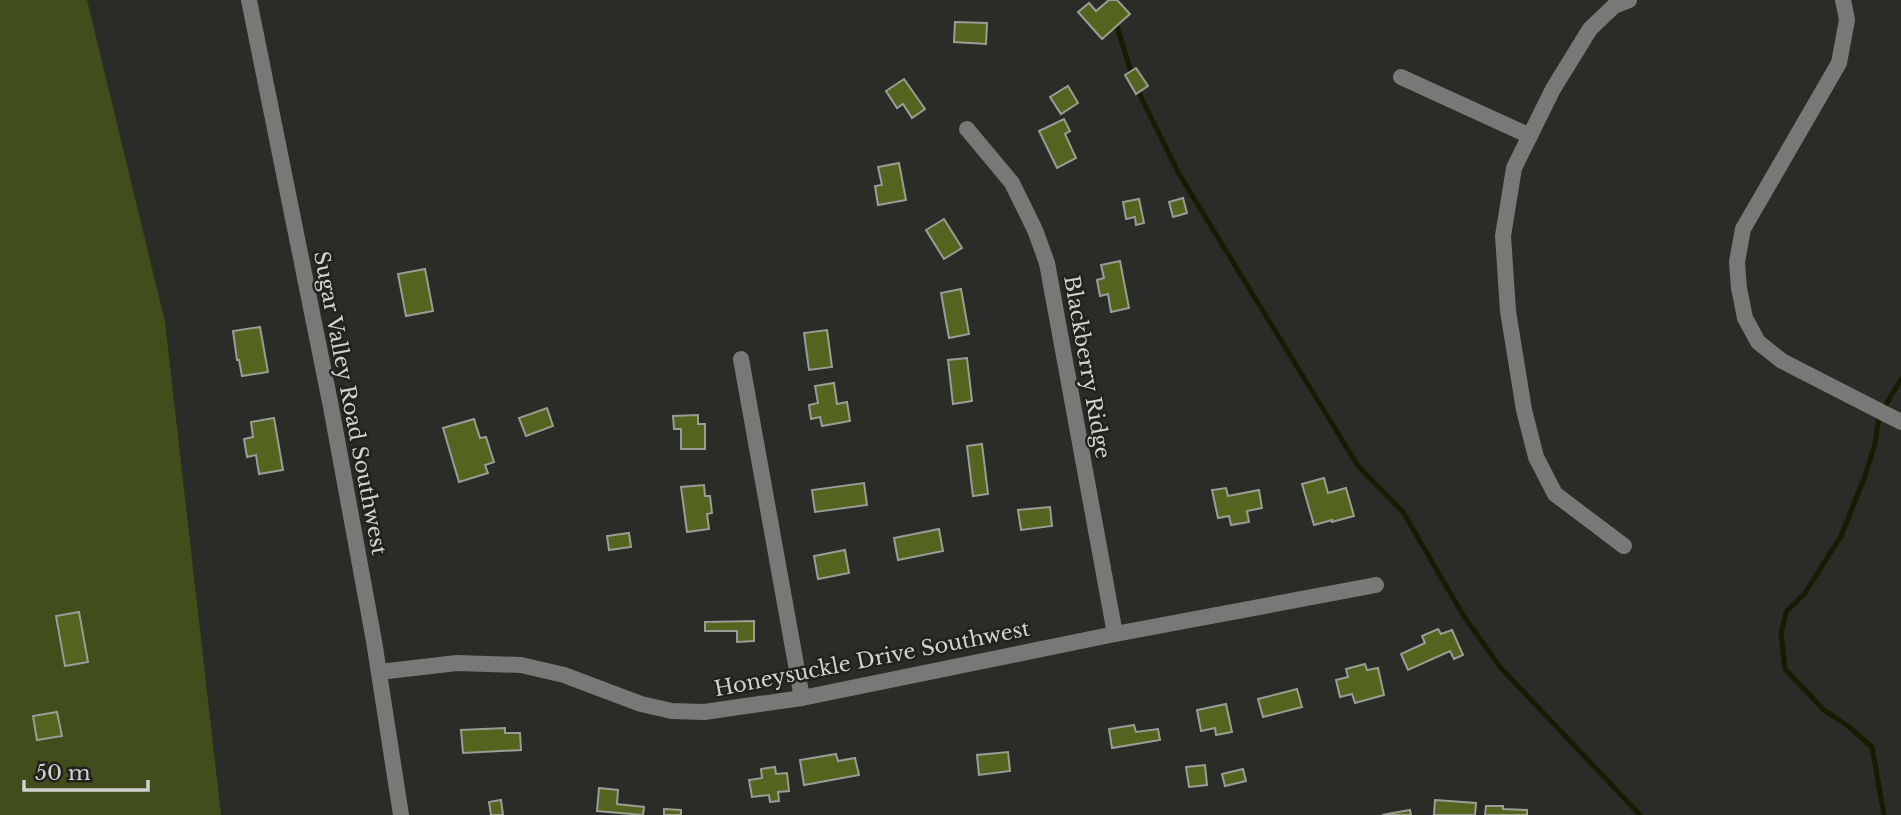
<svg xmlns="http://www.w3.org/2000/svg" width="1901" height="815" font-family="'Libre Baskerville',serif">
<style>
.green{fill:#424d1c}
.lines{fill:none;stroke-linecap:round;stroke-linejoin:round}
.stream{stroke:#151c02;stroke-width:5}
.building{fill:#54641f;stroke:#9a9c96;stroke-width:2}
.minor{stroke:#787976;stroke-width:16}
.labels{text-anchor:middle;stroke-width:5;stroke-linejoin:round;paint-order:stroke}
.street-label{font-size:21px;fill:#d1d2cf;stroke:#21221e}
</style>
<rect width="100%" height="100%" fill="#2a2c27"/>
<polygon class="green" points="0,0 87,0 165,322 221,815 0,815"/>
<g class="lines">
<g class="stream">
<polyline points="1115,20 1133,78"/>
<polyline points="1136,87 1179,174 1358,466 1403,512 1463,615 1500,667 1640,815"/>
<polyline points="1884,815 1872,747 1848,726 1824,710 1785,669 1781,634 1786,612 1805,593 1841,536 1865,476 1875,444 1879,416 1901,379"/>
</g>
</g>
<g class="building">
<polygon points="1109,0 1117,0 1130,14 1102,39 1078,12 1089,3 1096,11"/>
<polygon points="955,22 987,23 986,44 954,42"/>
<polygon points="1136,68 1148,86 1136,94 1125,75"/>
<polygon points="904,79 925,109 912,118 903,104 897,108 886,91"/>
<polygon points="1068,86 1078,103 1061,114 1050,97"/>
<polygon points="1064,119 1070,131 1065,134 1076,158 1057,168 1039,131"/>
<polygon points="899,163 906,200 878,205 875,186 882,185 878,167"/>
<polygon points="1183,198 1187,213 1173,217 1169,202"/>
<polygon points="1139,199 1144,223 1136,225 1135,217 1126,219 1123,202"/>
<polygon points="944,219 962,248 944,259 926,230"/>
<polygon points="1120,261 1129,308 1111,312 1108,294 1100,296 1097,280 1104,278 1101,265"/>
<polygon points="425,269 433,311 406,316 398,274"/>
<polygon points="961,289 969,334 949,338 941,293"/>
<polygon points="260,327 268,372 242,376 239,360 237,360 233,331"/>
<polygon points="827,330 832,367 809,370 804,333"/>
<polygon points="967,358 972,401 953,404 948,360"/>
<polygon points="834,383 837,404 847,402 850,421 822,426 820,417 811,419 809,405 818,403 815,386"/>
<polygon points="547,408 553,426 526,436 519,418"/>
<polygon points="698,415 698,424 705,424 705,449 681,449 681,429 674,429 673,416"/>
<polygon points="274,418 283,470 259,474 256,455 247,457 244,439 253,437 251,422"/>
<polygon points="474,419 480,438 486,437 494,462 485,465 488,473 459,482 443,428"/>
<polygon points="982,444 988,494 973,496 967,446"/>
<polygon points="1324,478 1328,493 1346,488 1354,516 1332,522 1332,520 1314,525 1302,484"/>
<polygon points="864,483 867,505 815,512 812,490"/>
<polygon points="704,485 705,496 710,496 712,513 707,514 709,529 687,532 681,487"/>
<polygon points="1226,488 1228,496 1259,490 1262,508 1247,511 1249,522 1231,525 1229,516 1218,518 1212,490"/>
<polygon points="1050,507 1052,526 1021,530 1018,510"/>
<polygon points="939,529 943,551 898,560 894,538"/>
<polygon points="629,533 631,547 609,550 607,536"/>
<polygon points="845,550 849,573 818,579 814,556"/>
<polygon points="79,612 88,662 65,666 56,616"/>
<polygon points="754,621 754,641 737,642 737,631 705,631 705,622"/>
<polygon points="1438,629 1441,634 1452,630 1463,655 1454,659 1450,651 1408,670 1401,654 1425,643 1422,636"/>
<polygon points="1365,664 1367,670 1378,668 1384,695 1355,703 1352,694 1340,697 1336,680 1348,677 1346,669"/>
<polygon points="1297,689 1302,707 1263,717 1258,699"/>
<polygon points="1226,704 1232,732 1216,735 1215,728 1201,731 1197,710"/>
<polygon points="57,712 62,736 37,740 33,716"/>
<polygon points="1134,725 1136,732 1158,729 1160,740 1112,748 1109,729"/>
<polygon points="505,728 505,733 520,733 521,750 463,753 461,730"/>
<polygon points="1008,752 1010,771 979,775 977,755"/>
<polygon points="836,754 838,761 855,758 859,775 804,785 800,760"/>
<polygon points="1205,765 1207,785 1189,787 1186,767"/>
<polygon points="775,767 776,774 787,773 789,791 778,792 779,801 770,802 769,795 752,797 749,780 762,778 761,769"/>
<polygon points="1243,769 1246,781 1225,786 1222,774"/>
<polygon points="599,788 618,790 617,804 644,807 643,815 597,811"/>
<polygon points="501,800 503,815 491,815 489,802"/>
<polygon points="1435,800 1476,803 1475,815 1434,815"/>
<polygon points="1486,806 1503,806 1503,809 1527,810 1527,815 1485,815"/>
<polygon points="664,809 681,810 681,815 664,815"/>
<polygon points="1410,810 1411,815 1382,815"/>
</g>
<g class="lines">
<g class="minor">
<polyline points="249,0 331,407 374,641 401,815"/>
<polyline points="1843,0 1847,20 1839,63 1743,229 1737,262 1739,288 1745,318 1758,342 1782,361 1901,422"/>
<polyline points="1401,77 1530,136"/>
<polyline points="967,129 1012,183 1035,230 1047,263 1115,634"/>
<polyline points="741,359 802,698"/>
<polyline points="1624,546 1555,494 1536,457 1524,410 1508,311 1503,236 1514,168 1553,89 1590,29 1614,6 1629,0"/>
<polyline points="379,672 457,663 521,665 564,675 641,704 672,711 704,712 802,698 1115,634 1376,585"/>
</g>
</g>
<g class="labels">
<g class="street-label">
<text transform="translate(1087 367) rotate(80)" y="7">Blackberry Ridge</text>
<text transform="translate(350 403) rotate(79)" y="7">Sugar Valley Road Southwest</text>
<text transform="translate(872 659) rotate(-11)" y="7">Honeysuckle Drive Southwest</text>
</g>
</g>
<path d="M24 780v10h124v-10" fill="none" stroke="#d1d2cf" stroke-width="3.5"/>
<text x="35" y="780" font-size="21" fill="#d1d2cf" stroke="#21221e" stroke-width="5" paint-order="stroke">50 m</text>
</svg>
